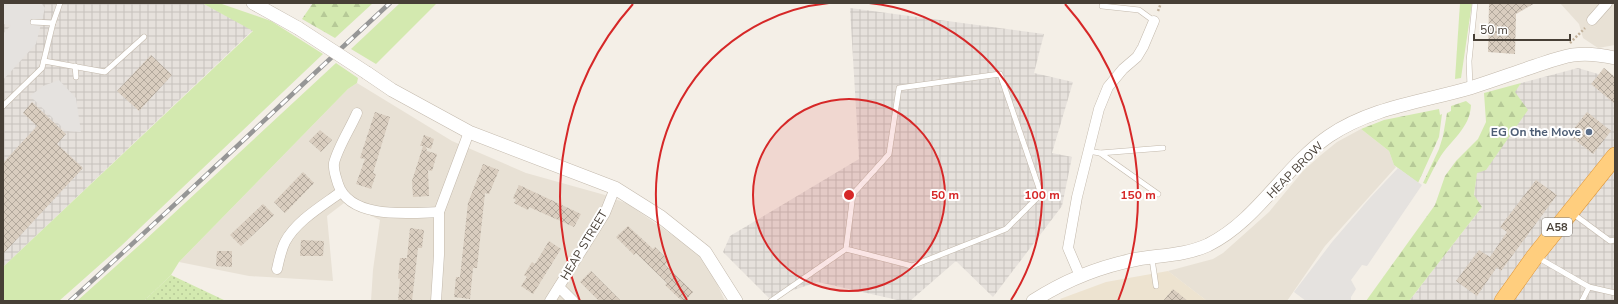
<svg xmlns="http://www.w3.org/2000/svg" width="1618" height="304" font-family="'Nunito Sans',sans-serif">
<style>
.residential{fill:#e8e1d5}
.industrial{fill:url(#industrial-grid)}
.education{fill:#ede3d0}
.green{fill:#d3e9af}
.forest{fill:url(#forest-firs)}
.park{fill:url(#park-dots)}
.parking{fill:#e5e2df}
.building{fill:url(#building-cross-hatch)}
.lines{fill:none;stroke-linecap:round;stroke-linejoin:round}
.service-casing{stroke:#c3b9ac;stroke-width:6}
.minor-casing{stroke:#c3b9ac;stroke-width:11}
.tertiary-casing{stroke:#c3b9ac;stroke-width:14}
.trunk-casing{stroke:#e19634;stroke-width:18}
.path{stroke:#c2b19a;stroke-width:2.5;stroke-dasharray:2 2;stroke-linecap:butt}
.service{stroke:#fff;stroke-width:5}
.minor{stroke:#fff;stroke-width:10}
.tertiary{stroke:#fff;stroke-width:13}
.trunk{stroke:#ffce7e;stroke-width:17}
.rail-casing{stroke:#969696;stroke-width:4.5}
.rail{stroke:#fff;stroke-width:3;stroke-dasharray:9;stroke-linecap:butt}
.tertiary-bridge-casing{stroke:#c3b9ac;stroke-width:14;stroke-linecap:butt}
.tertiary-bridge{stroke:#fff;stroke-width:13}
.ring{fill:none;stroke:#d62828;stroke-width:2}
.service-dot{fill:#5c6f8a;stroke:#fff;stroke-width:1.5}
.labels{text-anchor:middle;stroke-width:4;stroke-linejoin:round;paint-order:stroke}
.shield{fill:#fff;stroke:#7e7972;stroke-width:1}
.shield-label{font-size:11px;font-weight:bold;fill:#473f36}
.service-label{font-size:12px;font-weight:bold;fill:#4e5e75;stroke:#fff;text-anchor:end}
.street-label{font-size:12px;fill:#473f36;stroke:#fff}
.centre{fill:#d62828;stroke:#fff;stroke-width:2}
.ring-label{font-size:12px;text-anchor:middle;font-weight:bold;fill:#d62828;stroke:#fff;stroke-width:4;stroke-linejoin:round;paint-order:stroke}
</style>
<defs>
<pattern id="industrial-grid" width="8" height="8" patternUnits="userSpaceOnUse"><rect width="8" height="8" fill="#e6e1dc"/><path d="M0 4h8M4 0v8" fill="none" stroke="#c7c2bd"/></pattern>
<pattern id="forest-firs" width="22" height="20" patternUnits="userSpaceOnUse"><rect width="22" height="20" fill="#d3e9af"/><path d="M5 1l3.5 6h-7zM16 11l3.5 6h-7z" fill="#b6c997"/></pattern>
<pattern id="park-dots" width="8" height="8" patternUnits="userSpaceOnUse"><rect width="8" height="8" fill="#d3e9af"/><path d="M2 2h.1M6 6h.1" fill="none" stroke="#b6c997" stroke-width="1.8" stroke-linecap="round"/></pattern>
<pattern id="building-cross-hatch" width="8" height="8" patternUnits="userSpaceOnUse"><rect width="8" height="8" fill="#d9cdbf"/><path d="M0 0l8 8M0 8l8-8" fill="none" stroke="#b2a89c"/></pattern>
</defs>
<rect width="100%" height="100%" fill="#f4efe7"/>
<g class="residential">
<polygon points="1560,3 1615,3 1615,45 1598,48 1583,38 1579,24"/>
<polygon points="357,83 452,141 526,173 605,195 628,204 705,258 725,301 371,301 373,270 380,220 344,203 327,216 333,281 249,276 179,262 348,89"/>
<polygon points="1361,129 1389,151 1394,165 1396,167 1325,246 1287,301 1207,301 1168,271 1213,259 1223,253 1269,212 1303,171 1321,155 1337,142"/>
</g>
<g class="industrial">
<polygon points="3,3 202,3 253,30 3,267"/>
<polygon points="850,8 1044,34 1034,73 1073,82 1052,153 1072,157 1062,206 993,297 956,261 910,301 902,301 818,282 769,298 723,252 730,236 859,159"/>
<polygon points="1578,68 1615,79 1615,301 1409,301 1482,207 1474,196 1477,172 1515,91 1521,83"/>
</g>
<polygon class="education" points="1168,271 1207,301 1062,301 1060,299 1106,282"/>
<g class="green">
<polygon points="202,3 219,3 271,21 323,54 121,246 59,301 3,301 3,267 253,31"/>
<polygon points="400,3 437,3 376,64 351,49"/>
<polygon points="1460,3 1472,3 1461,78 1455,79"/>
<polygon points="336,63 358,78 357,83 348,89 179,262 171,275 144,301 77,301 144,241"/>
</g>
<g class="forest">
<polygon points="313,3 373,3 335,38 302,19"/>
<polygon points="1521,83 1515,92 1528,110 1486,170 1477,173 1474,195 1482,207 1409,301 1366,301 1435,205 1445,176 1456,161 1478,139 1486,122 1484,93"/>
<path d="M1466 101 1471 105C1470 129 1450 140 1439 159 1434 167 1430 176 1426 184L1423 183 1439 149 1443 136 1447 113 1451 111V106Z"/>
<polygon points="1439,109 1440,115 1442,114 1439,137 1418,183 1394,165 1389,151 1361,129 1384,120"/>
</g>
<polygon class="park" points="171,275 226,301 144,301"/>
<g class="parking">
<polygon points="3,3 41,3 45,8 36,44 3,80 3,34 11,25 3,24"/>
<polygon points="59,80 76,98 81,132 66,131 30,96 43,86"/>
<polygon points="1398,168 1422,185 1367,266 1362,265 1351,280 1356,289 1351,297 1351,301 1306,301 1294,292 1332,242 1369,199"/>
</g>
<g class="building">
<polygon points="1489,3 1535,3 1516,14 1515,54 1488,52"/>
<polygon points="151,55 172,75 139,111 117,91"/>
<polygon points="1604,68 1615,77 1615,104 1591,84"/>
<polygon points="32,102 66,134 57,144 83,168 3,254 3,163 37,126 23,113"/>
<polygon points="375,112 390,117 373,173 376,174 371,189 356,184 365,159 360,158"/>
<polygon points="1587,112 1611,131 1593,154 1569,135"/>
<polygon points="320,130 332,140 321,152 309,141"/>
<polygon points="424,135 434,139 431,149 426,147 427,151 437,154 432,171 428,170 429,196 413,197 412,181 423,146 420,146"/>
<polygon points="483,164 499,170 489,194 485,193 477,268 473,268 470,299 454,297 456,277 460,277 468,203"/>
<polygon points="303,172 314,183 285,213 274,202"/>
<polygon points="1536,180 1557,195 1501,271 1497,267 1477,296 1456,281 1479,250 1490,257 1507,232 1500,227"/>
<polygon points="519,185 581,214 574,227 529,207 528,210 514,203 516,200 513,198"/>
<polygon points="263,204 274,215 241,246 230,235"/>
<polygon points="628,226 653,249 655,247 669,261 665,265 693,292 685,301 682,301 665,285 667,283 636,253 634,255 616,237"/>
<polygon points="410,228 424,230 422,248 418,248 412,301 398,301 400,279 398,278 400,258 407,258"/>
<polygon points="301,240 324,241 323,256 300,256"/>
<polygon points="549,241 561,249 533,294 521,286 527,277 524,275 532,262 535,264"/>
<polygon points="217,251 232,251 232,267 216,266"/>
<polygon points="591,271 621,301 599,301 580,282"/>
<polygon points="1173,289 1188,301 1163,301"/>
</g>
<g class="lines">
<g class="service-casing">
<g id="service">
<polyline points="1102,6 1139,10 1154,21"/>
<polyline points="33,22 53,23"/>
<polyline points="44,61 105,72 144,37"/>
<polyline points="75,66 76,77"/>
<polyline points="1470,87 1469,61 1475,3"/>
<polyline points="3,106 42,68 53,23 60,3"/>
<polyline points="1088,151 1100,153 1158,194"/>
<polyline points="1100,153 1163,148"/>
<polyline points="1572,213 1610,241 1615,240"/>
<polyline points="1537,257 1589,287 1615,293"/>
<polyline points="1152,259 1156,286"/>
<polyline points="771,301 846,249 912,266 1006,229 1041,194 1000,74 899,88 889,154 853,194 846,249"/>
<polyline points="1582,301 1589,287"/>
</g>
</g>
<g class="minor-casing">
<g id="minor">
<polyline points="1592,20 1607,3"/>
<path d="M357 113C350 129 338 147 334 163 333 170 336 177 338 184 350 220 409 213 439 212"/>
<path d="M277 269C279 260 281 250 285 242 296 221 322 206 341 192"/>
<polyline points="1080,276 1068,248 1077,197 1099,109 1108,87 1123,69 1137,57 1143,47 1154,21"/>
<polyline points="559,287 573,301"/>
<polyline points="436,301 439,255 439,212 469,132"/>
<polyline points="550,301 605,213 615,188"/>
</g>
</g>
<g class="tertiary-casing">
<g id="tertiary">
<polyline points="253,3 298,28"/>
<polyline points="367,73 392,90 469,132 615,188 661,217 705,252 736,301"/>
<path d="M1033 301C1064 281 1101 266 1138 259 1162 255 1186 255 1208 245 1258 220 1284 167 1329 136 1372 107 1422 102 1470 88 1492 81 1514 73 1535 66 1547 62 1560 57 1573 55 1586 53 1602 55 1615 58"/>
</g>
</g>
<g class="trunk-casing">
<polyline id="trunk" points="1503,301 1535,256 1615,156"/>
</g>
<g class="path">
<polyline points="1158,11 1161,3"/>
<polyline points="1570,43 1585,28"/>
</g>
<use href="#service" class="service"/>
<use href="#minor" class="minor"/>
<use href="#tertiary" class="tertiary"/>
<use href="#trunk" class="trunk"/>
<g class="rail-casing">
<path id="rail" d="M70 301C178 203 283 102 390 3"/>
</g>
<use href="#rail" class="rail"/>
<g class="tertiary-bridge-casing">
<polyline id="tertiary-bridge" points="298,28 367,73"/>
</g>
<use href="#tertiary-bridge" class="tertiary-bridge"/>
</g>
<circle cx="849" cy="195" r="96" fill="#d62828" fill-opacity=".12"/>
<g class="ring">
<circle cx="849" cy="195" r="96"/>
<path d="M687 300A193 193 0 0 1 829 3M869 3A193 193 0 0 1 1011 300"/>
<path d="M580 301A289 289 0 0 1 633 4M1065 4A289 289 0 0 1 1118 301"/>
</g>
<circle class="service-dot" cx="1589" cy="132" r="4"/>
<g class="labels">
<rect class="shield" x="1542" y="218" width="30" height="18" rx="3"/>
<g class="shield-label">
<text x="1557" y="231">A58</text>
</g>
<g class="service-label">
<text x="1581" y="136">EG On the Move</text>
</g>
<g class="street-label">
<text transform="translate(1295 170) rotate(-45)" y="4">HEAP BROW</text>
<text transform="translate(584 245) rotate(-59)" y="4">HEAP STREET</text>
</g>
</g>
<circle cx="849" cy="195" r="6" class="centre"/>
<g class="ring-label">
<text x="945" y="199">50 m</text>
<text x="1042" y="199">100 m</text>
<text x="1138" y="199">150 m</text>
</g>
<rect width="1618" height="304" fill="none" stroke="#473f36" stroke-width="8"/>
<path d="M1474 34v6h96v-6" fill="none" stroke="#473f36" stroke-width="2"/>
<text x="1480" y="34" font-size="12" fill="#473f36" stroke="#ffffff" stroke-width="3" paint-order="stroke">50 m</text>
</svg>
